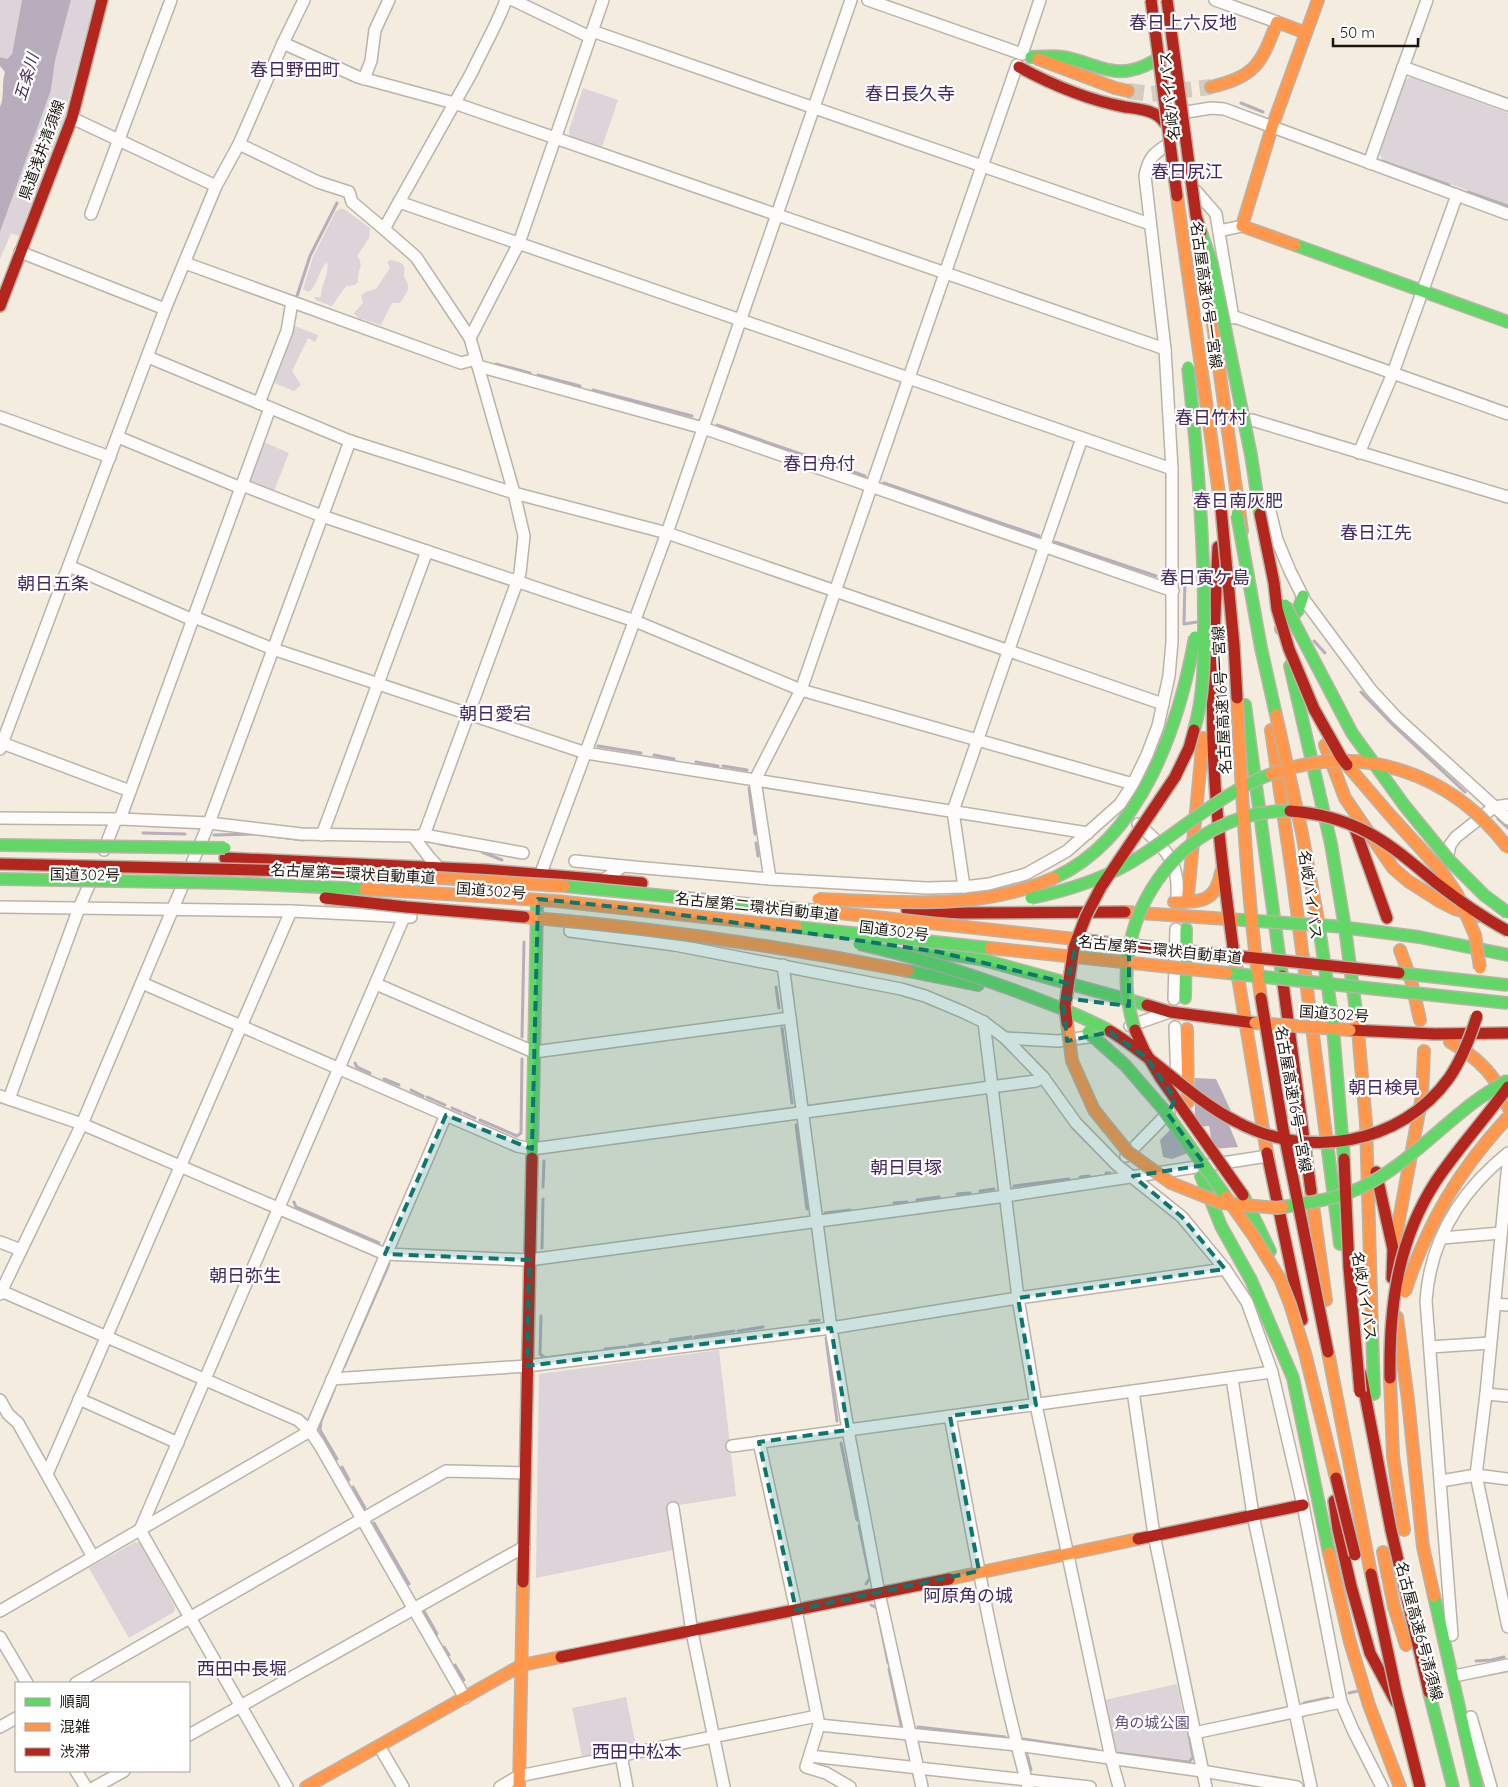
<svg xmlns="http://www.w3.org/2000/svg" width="1508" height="1787" font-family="Quicksand,'Noto Sans JP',sans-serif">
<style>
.green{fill:#dcd4d8}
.water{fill:#b8adbc}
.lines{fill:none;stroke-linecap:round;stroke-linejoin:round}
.stream{stroke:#b8adbc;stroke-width:3}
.secondary-tunnel{stroke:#d4ccbf;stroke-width:16;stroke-dasharray:16 8;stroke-linecap:butt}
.street-casing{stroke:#bab3a8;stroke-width:14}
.fast-casing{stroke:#bab3a8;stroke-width:14}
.slow-casing{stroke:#bab3a8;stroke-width:14}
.jam-casing{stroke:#bab3a8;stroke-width:14}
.street{stroke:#fdfcfa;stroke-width:11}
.fast{stroke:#63d668;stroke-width:11}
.slow{stroke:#ff974d;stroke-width:11}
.jam{stroke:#b3261e;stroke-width:11}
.fast-bridge-casing{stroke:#bab3a8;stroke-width:14;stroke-linecap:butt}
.slow-bridge-casing{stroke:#bab3a8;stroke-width:14;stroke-linecap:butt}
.jam-bridge-casing{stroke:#bab3a8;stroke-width:14;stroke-linecap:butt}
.fast-bridge{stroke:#63d668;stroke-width:11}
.slow-bridge{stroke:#ff974d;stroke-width:11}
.jam-bridge{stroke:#b3261e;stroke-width:11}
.marked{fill:#0f766e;fill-opacity:0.2;stroke:#0f766e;stroke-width:4;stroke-dasharray:10 6;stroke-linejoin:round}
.labels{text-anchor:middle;stroke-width:4.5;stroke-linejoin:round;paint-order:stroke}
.street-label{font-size:15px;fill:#1c170e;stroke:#fefefe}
.park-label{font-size:15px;fill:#604d78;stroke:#fefefe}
.water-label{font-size:16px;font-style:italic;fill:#44325a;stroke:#fefefe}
.quarter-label{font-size:18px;fill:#432760;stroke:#fefefe}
</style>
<rect width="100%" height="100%" fill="#f4ecde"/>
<g class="green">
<polygon points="0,0 22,0 12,54 7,59 0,57"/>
<polygon points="71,0 95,0 63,120 19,236 11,233 0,259 0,232 51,90 55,61"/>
<polygon points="1411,77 1508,113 1508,205 1382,159 1379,153 1405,80"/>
<polygon points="583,88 618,100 602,147 570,136 569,130"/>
<path d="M340 209H344L370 228 369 238 357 256C365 266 357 269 358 282L355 285 346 286 332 306 315 300V297H321C321 285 330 271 327 262 318 270 319 284 309 292L303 289 313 257 336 211Z"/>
<path d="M391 260C404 263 406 264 404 277 412 288 407 293 400 303H392L381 325 358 318 354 313 363 303 361 295 368 291 376 289 390 268 387 262Z"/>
<polygon points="292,325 318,335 315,342 308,338 292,371 301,385 294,391 272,382"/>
<polygon points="264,442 289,453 274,491 251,482 250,477"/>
<polygon points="719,1350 736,1496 667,1507 673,1550 536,1578 539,1374"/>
<polygon points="135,1542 140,1543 175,1607 174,1612 129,1638 89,1568"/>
<polygon points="1177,1684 1192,1757 1188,1760 1116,1751 1105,1700"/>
<polygon points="626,1697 636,1745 582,1756 572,1708"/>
</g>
<g class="water">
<path d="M22 0H71L55 61 51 90 0 232V107C5 96 1 84 5 72L0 66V57L7 59 12 54Z"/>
<polygon points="1195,1078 1216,1079 1231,1111 1222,1108 1238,1147 1213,1149 1209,1126 1195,1127"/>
<polygon points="1176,1124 1188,1153 1172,1159 1163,1157 1160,1140"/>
</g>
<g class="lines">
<g class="stream">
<polyline points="1241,103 1263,112"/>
<polyline points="1382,161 1449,185"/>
<polyline points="1468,192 1508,206"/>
<polyline points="297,296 310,256 337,203"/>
<polyline points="496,364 530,373"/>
<polyline points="538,375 580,386"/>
<polyline points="593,390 692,416"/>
<polyline points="717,425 865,476"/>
<polyline points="884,483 1039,536"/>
<polyline points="1055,542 1156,576"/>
<polyline points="1182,578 1185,579 1184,624 1197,622"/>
<polyline points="1314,641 1325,653"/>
<polyline points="1361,692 1393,725 1465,792"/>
<polyline points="598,746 641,753"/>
<polyline points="654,755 674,759"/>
<polyline points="696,762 718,766"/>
<polyline points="723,766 747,770"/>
<polyline points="749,788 755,834"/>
<polyline points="1498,819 1508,828"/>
<polyline points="143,833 185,834"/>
<polyline points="214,835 257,834 303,840"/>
<polyline points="756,843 758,856"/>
<polyline points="440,844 469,849"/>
<polyline points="482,852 502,860"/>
<polyline points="776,987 779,1008"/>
<polyline points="782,1028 792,1103"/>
<polyline points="522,1037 524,942"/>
<polyline points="355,1063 357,1067 370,1073"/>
<polyline points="384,1079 399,1085"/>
<polyline points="411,1090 423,1096"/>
<polyline points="427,1097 445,1105"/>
<polyline points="452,1108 461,1112"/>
<polyline points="464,1113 475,1118"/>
<polyline points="480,1120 517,1136 521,1133 522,1059"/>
<polyline points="796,1125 807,1209"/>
<polyline points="1106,1173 1110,1173"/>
<polyline points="1080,1177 1089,1176"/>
<polyline points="1014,1186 1069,1179"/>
<polyline points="543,1187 544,1161"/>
<polyline points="980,1191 994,1189"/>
<polyline points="957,1194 970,1193"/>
<polyline points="917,1200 939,1197"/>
<polyline points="294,1202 296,1207 379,1243"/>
<polyline points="894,1203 907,1202"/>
<polyline points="825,1213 850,1210"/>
<polyline points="542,1248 543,1199"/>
<polyline points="541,1316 540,1354 545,1358 589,1352"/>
<polyline points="810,1321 819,1320"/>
<polyline points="738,1331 763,1327"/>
<polyline points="695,1337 734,1331"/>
<polyline points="826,1338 837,1421"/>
<polyline points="670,1340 691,1337"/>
<polyline points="652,1343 659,1342"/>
<polyline points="629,1346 642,1344"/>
<polyline points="605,1349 625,1347"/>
<polyline points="344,1367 389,1264"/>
<polyline points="334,1390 321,1421 320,1430 337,1459"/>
<polyline points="841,1443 857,1520"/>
<polyline points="342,1467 349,1480"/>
<polyline points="353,1487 365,1508"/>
<polyline points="374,1523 409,1584"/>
<polyline points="859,1526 870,1578 866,1584"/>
<polyline points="871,1605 877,1608 888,1663"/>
<polyline points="424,1611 437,1634"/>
<polyline points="444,1647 449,1655"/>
<polyline points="1476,1661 1491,1660 1504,1657"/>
<polyline points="455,1665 464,1680"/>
<polyline points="889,1669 901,1725"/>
<polyline points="1349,1693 1358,1691"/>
<polyline points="1304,1703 1328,1698"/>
<polyline points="1252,1715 1285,1708"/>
<polyline points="918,1727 1005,1737"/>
<polyline points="1023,1739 1097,1750"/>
<polyline points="1118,1753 1189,1762 1193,1757 1188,1730"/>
<polyline points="1027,1755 1031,1770"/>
</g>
<polyline class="secondary-tunnel" points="1128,91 1151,94 1211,87"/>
<g class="street-casing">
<g id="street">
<path d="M506 0C497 25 483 48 472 72L399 202 1172 469"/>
<polyline points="513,0 590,37"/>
<polyline points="868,0 1022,54 1040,0"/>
<polyline points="1215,0 1277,22"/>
<polyline points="592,31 1150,224"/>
<polyline points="283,43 358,77 454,103 1165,349"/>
<polyline points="1403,67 1508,105"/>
<polyline points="364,79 371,61 375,30 389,0"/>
<polyline points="1187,112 1211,108 1224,109 1508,214"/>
<polyline points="72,118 216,186"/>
<polyline points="239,144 318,182 349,192 352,202 384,229"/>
<polyline points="1369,163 1427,0"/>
<polyline points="1196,191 1216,214 1233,318"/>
<polyline points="399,202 384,229 416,257 470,338 514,493 524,536 520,573 517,582 424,835"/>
<polyline points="91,214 171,0"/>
<polyline points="1219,231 1242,226"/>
<polyline points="20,252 165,309"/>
<polyline points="185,263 461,363 476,359"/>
<polyline points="1232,316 1508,414"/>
<polyline points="470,338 519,243 603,0"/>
<polyline points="148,357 350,441 514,493 667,533 1163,704"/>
<polyline points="478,366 703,428 1173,591"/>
<polyline points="259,403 287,331 292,302"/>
<polyline points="0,417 110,457"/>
<polyline points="1252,420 1508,497"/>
<polyline points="118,437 241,488"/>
<polyline points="1359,453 1393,373 1457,195"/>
<polyline points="242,485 322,516 635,621 801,690 1133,784"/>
<polyline points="1267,499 1277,540 1290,571 1305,601 1371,690 1397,718 1508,819"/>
<polyline points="69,566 193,620"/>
<polyline points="194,617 273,649 586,753 1088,833"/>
<polyline points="2,743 130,791"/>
<polyline points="0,749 165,309 216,186 239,144 283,43 304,0"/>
<polyline points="0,818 120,819 209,823 301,834 413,836 429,857 438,867"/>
<polyline points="120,819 270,408"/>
<path d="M1138 824C1162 845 1180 861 1177 895"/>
<polyline points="322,835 427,551"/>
<polyline points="417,836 424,835 523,853"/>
<polyline points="104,850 116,819"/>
<polyline points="1447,859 1450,845 1456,837 1494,807 1508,805"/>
<polyline points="575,861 623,866"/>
<polyline points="541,873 667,533 851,0"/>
<path d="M605 879 623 866 770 879 927 888 964 887 989 884 1026 874 1067 851 1120 804 1133 784 1147 755 1158 726 1169 676 1172 642V469L1165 349 1145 176C1148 159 1153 154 1167 145"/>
<polyline points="770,879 755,780 801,690 1017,65"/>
<polyline points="964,887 953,811 1082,438"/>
<polyline points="0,907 291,911 411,917"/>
<polyline points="570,931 675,945"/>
<polyline points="664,934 675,945 901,989 925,996 963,1012 984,1022 1005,1038 1043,1077 1076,1123 1117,1165 1182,1217 1225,1269 1247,1302 1272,1372 1303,1505 1341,1702 1353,1730 1382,1787"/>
<polyline points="783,965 831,1328 848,1430 879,1593 922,1787"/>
<polyline points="142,983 517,1146 532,1149 991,1087 1036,1081 1043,1077"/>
<polyline points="376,984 534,1052 790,1018"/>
<polyline points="1174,999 1176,929"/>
<polyline points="984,1022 1018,1298 1036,1405 1111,1758 1119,1787"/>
<polyline points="1130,1026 1169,1012"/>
<polyline points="1175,1027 1177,1083"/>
<polyline points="1005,1038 1058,1041 1096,1036"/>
<polyline points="0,1096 82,1124 385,1254 529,1260 1006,1196 1268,1156"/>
<polyline points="9,1099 79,908 93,876"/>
<polyline points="1126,1156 1169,1112"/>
<polyline points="1508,1163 1486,1394 1476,1475 1508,1627"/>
<polyline points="1442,1238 1501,1233"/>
<polyline points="0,1242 21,1250"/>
<polyline points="1,1291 298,1420 310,1431 319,1444 465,1698"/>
<polyline points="0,1294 82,1124 209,823 350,441"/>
<polyline points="1495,1304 1508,1305"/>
<polyline points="1430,1347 1490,1343"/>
<polyline points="1232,1378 1253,1515 1311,1787"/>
<polyline points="332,1379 527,1366 831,1328 1018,1298 1225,1269"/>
<polyline points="1133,1391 1154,1535 1206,1787"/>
<polyline points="1486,1394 1508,1396"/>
<polyline points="79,1399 178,1443"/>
<polyline points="0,1400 8,1414 18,1423 93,1557"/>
<path d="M950 1416C973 1540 995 1665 1028 1787"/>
<polyline points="759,1442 796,1610 819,1725 806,1767 826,1773 850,1787"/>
<polyline points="732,1446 1272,1372"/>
<polyline points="47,1474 291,911"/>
<polyline points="1441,1481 1476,1475 1508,1479"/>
<polyline points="673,1508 692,1632 724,1787"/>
<polyline points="140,1530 404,917"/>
<polyline points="140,1530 287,1787"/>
<polyline points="0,1611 310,1431 446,1115"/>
<path d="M1452 1635 1426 1301C1430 1240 1461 1191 1508 1153"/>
<polyline points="0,1637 27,1683"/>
<polyline points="1459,1675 1508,1665"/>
<polyline points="76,1683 446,1471 525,1473"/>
<polyline points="1471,1717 1491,1787"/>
<polyline points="819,1725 1017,1745 1202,1771 1297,1787"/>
<polyline points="0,1727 16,1718"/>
<polyline points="1194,1733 1341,1702"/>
<polyline points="189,1735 524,1547"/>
<polyline points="379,1746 403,1787"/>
<polyline points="621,1755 627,1787"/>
<polyline points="810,1756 1090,1787"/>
<polyline points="76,1771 86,1787"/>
<polyline points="95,1787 124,1771"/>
<polyline points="500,1787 519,1776 817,1716"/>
</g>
</g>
<g class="fast-casing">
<g id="fast">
<path d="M1031 57C1042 57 1052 55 1063 57 1100 64 1116 83 1154 61"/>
<polyline points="1295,245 1508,322"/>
<polyline points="1281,629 1298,610 1303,596"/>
<polyline points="1290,666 1331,844 1345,928 1357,1019"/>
<polyline points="1245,705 1282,976"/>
<polyline points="1333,926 1419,937 1508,955"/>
<polyline points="913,949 980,959 1147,1005"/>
<polyline points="908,971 978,985"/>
<polyline points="1185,998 1186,929"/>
<polyline points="1327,1143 1340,1244"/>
<polyline points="532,1158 537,905"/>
<polyline points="1201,1176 1221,1226 1251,1280 1293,1378 1329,1553"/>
<polyline points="1243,1195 1270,1251"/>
<polyline points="1372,1330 1374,1394"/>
<polyline points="1434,1596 1477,1787"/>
<polyline points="1429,1692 1453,1787"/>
</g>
</g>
<g class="slow-casing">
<g id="slow">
<polyline points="1038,59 1115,88 1128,91"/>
<path d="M1211 87C1256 76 1261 64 1277 22L1306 33"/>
<polyline points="1295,245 1242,226 1272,127 1318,0"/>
<polyline points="1206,275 1242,531"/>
<polyline points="1271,730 1292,873 1327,1143"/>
<polyline points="1325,745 1345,798 1393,868 1408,881 1441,902 1455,909 1479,916"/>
<polyline points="1188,895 1203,738"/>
<path d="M1174 902C1201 902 1216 902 1221 872"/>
<polyline points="1125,912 1242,920"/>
<polyline points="1233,947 1267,1153"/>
<polyline points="1400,950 1411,980 1420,1020"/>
<polyline points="1357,1019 1366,1123 1372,1330"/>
<polyline points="1187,1029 1188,1102"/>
<path d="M1450 1042C1478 1057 1498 1077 1508 1107"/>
<polyline points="1311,1191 1326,1300"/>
<polyline points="1395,1241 1422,1096 1424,1051"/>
<polyline points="1397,1317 1408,1400 1423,1547 1434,1596"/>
<polyline points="1390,1378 1393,1456 1404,1530"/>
<polyline points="1383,1552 1394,1607 1406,1645"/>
<polyline points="1329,1553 1350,1642 1369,1705 1400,1787"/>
<polyline points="949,1579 1138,1539"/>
<polyline points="306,1787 522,1665 561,1657"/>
<polyline points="519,1787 523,1582"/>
</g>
</g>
<g class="jam-casing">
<g id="jam">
<path d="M1019 67C1052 85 1088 100 1125 107 1139 109 1156 110 1164 122"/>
<polyline points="0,306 72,118 102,0"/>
<path d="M1218 547C1215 620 1210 693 1214 766 1217 827 1225 887 1233 947"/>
<polyline points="1354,826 1387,918"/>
<polyline points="225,858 486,870 642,883"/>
<polyline points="907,910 962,913 1125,912"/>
<polyline points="1282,976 1311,1191"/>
<polyline points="1147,1005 1170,1012 1255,1023"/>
<polyline points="1350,1030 1435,1034 1508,1033"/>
<polyline points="1267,1153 1302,1320"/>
<polyline points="1376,1172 1393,1249 1392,1278"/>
<polyline points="1361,1374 1391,1530 1429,1692"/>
<polyline points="1334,1501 1338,1529 1351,1586 1370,1653 1396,1702"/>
<polyline points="1138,1539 1303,1505"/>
<polyline points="523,1582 532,1158"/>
<polyline points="561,1657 949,1579"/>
</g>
</g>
<use href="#street" class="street"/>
<use href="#fast" class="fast"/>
<use href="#slow" class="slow"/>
<use href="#jam" class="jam"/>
<g class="fast-bridge-casing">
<g id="fast-bridge">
<polyline points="1201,232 1212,264 1251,455 1260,514"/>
<path d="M1188 367C1197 450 1204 533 1204 617 1204 654 1205 693 1194 730"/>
<polyline points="1237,515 1261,648 1276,715"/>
<polyline points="1285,605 1352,733 1404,805 1449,860 1484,895 1508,913"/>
<polyline points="0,845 225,848"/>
<path d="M1054 878C1142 838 1179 725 1195 637"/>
<polyline points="0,879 229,883 365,889"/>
<polyline points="564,886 821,911"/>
<path d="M1031 898C1065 891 1098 881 1128 864 1178 835 1216 795 1271 774"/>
<polyline points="1242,920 1332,926"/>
<polyline points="1318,920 1332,1016 1344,1159"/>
<polyline points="796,927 990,948"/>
<path d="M859 944C912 956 964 972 1016 991 1048 1003 1080 1015 1110 1031"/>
<polyline points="1227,973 1508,1003"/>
<polyline points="1399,973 1508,985"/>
<path d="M1135 1030C1100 925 1178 809 1290 811"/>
<polyline points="1088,1032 1125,1065 1164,1110 1226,1197"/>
<path d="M1283 1207C1309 1203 1336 1199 1360 1188 1400 1169 1430 1137 1464 1110 1478 1098 1493 1089 1508 1080"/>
</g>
</g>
<g class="slow-bridge-casing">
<g id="slow-bridge">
<polyline points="1177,196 1221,508"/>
<path d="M1237 698C1242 798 1247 898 1261 998"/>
<polyline points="1276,715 1302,833 1318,920"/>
<polyline points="1347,765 1390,815 1442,872 1457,894 1475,935 1480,968"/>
<path d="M1271 774C1361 741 1451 773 1508 848"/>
<polyline points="344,872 564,886"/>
<polyline points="365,889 556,901 796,927"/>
<path d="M818 899C896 902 980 911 1054 878"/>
<polyline points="821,911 1084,940"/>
<path d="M524 917C653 928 781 946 908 971"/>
<polyline points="990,948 1227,973"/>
<polyline points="1067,1023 1072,1061 1094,1110 1128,1152 1171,1183 1221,1203 1277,1208 1283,1207"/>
<polyline points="1255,1023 1350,1030"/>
<polyline points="1226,1197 1255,1238 1280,1279 1290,1304 1305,1353 1336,1478"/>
<path d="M1405 1292C1427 1223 1459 1170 1508 1117"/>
<polyline points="1328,1352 1371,1574"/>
</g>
</g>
<g class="jam-bridge-casing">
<g id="jam-bridge">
<polyline points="1151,0 1177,196"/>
<polyline points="1167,0 1196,216 1201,232"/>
<polyline points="1221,508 1234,645 1237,698"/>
<polyline points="1260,514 1274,583 1277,609 1289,649 1314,709 1341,757 1347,765"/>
<path d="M1290 811C1317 813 1344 820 1367 832 1392 845 1413 864 1435 882 1458 900 1482 917 1508 931"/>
<polyline points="0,864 344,872"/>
<polyline points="325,898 406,907 524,917"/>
<polyline points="1084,940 1399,973"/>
<polyline points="1261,998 1283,1129 1328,1352"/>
<polyline points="1067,1023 1065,1006 1074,947 1086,916 1101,887 1175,777 1189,748 1194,730"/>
<polyline points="1135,1030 1144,1050 1160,1077 1243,1195"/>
<path d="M1110 1031C1155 1058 1190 1098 1237 1122 1307 1160 1401 1145 1449 1078 1462 1059 1470 1038 1477 1016"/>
<polyline points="1344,1159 1349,1268 1360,1392"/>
<path d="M1390 1378C1389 1308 1397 1241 1436 1181 1458 1148 1485 1119 1508 1087"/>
<polyline points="1336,1478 1355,1555"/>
<polyline points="1371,1574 1396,1691 1420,1787"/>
</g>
</g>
<use href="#fast-bridge" class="fast-bridge"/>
<use href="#slow-bridge" class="slow-bridge"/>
<use href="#jam-bridge" class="jam-bridge"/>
</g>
<path class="marked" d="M538 899 647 910 939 952 1067 983 1077 939 1129 945V1006L1063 998 1067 1041 1110 1032 1147 1058 1175 1099 1168 1114 1205 1165 1133 1176 1182 1217 1225 1269 1018 1298 1036 1405 950 1416 979 1571 796 1610 759 1442 848 1430 831 1328 527 1366 529 1260 385 1254 446 1115 532 1149Z"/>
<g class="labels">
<g class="street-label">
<text transform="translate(1170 96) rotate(-96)" y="5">名岐バイパス</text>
<text transform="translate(42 150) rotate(-70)" y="5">県道浅井清須線</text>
<text transform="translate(1206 295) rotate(82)" y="5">名古屋高速16号一宮線</text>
<text transform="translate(1222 700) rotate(-93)" y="5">名古屋高速16号一宮線</text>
<text transform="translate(353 874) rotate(3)" y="5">名古屋第二環状自動車道</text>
<text transform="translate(85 875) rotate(1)" y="5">国道302号</text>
<text transform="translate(491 891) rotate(4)" y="5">国道302号</text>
<text transform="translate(1310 895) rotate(82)" y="5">名岐バイパス</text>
<text transform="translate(757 907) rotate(6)" y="5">名古屋第二環状自動車道</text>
<text transform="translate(894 931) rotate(7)" y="5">国道302号</text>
<text transform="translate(1160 950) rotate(6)" y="5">名古屋第二環状自動車道</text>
<text transform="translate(1334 1014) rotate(4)" y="5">国道302号</text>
<text transform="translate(1293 1099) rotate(80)" y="5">名古屋高速16号一宮線</text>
<text transform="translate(1364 1296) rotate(81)" y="5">名岐バイパス</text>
<text transform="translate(1419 1631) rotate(75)" y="5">名古屋高速6号清須線</text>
</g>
<g class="park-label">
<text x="1152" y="1728">角の城公園</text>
</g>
<g class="water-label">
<text transform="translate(26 77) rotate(-73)" y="6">五条川</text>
</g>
<g class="quarter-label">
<text x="1183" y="29">春日上六反地</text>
<text x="295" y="76">春日野田町</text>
<text x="910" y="100">春日長久寺</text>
<text x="1187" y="178">春日尻江</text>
<text x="1211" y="424">春日竹村</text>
<text x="819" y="470">春日舟付</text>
<text x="1238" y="507">春日南灰肥</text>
<text x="1376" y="539">春日江先</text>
<text x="1205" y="584">春日寅ケ島</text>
<text x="53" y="590">朝日五条</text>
<text x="495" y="720">朝日愛宕</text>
<text x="1384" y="1094">朝日検見</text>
<text x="906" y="1174">朝日貝塚</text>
<text x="245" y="1282">朝日弥生</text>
<text x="968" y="1602">阿原角の城</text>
<text x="242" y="1675">西田中長堀</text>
<text x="637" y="1758">西田中松本</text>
</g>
</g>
<rect x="15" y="1682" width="175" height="90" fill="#fefefe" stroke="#a4a29e"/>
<rect x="25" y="1698" width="25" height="8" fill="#63d668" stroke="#a4a29e"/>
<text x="60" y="1707" font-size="15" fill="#1c170e">順調</text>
<rect x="25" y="1723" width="25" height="8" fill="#ff974d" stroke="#a4a29e"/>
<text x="60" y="1732" font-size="15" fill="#1c170e">混雑</text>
<rect x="25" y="1748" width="25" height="8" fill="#b3261e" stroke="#a4a29e"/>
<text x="60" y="1757" font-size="15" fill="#1c170e">渋滞</text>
<path d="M1333 38v8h85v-8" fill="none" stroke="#1c170e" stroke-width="2.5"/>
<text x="1340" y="38" font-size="15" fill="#1c170e" stroke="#fefefe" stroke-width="4" paint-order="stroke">50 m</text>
</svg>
